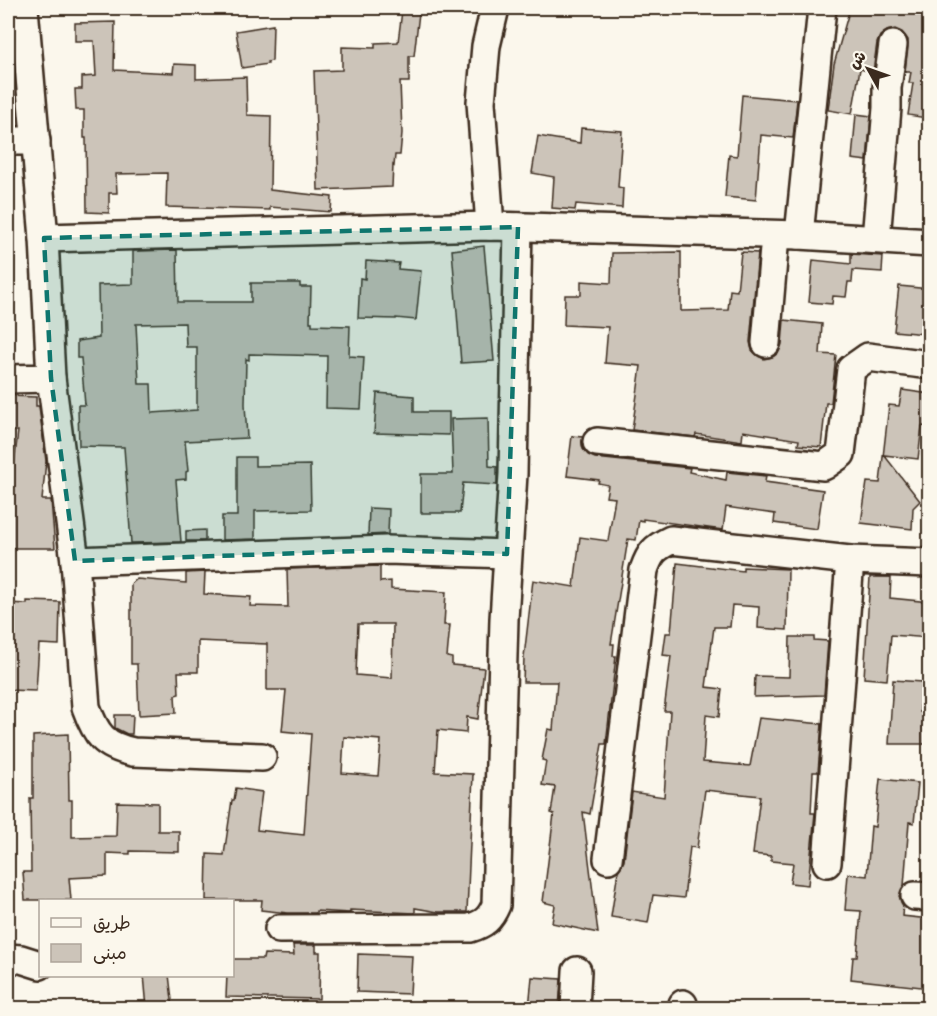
<svg xmlns="http://www.w3.org/2000/svg" width="937" height="1016" font-family="Sriracha,'Playpen Sans Arabic',sans-serif">
<style>
.building{fill:#ccc4b9;stroke:#3b2a1e;stroke-width:1.5;fill-rule:evenodd}
.lines{fill:none;stroke-linecap:round;stroke-linejoin:round}
.minor-casing{stroke:#3b2a1e;stroke-width:32}
.minor{stroke:#fbf7ec;stroke-width:27}
.marked{fill:#0f766e;fill-opacity:0.2;stroke:#0f766e;stroke-width:4.5;stroke-dasharray:12 8;stroke-linejoin:round}
</style>
<rect width="100%" height="100%" fill="#fbf7ec"/>
<filter id="ink" filterUnits="userSpaceOnUse"><feTurbulence type="fractalNoise" baseFrequency=".0167" numOctaves="2"/><feDisplacementMap in="SourceGraphic" scale="12" xChannelSelector="R" yChannelSelector="G"/><feConvolveMatrix kernelMatrix="1 2 1 2 8 2 1 2 1" color-interpolation-filters="sRGB"/></filter>
<g filter="url(#ink)">
<g class="building">
<polygon points="850,8 930,8 928,46 930,46 930,95 926,118 908,115 913,83 909,83 911,72 905,72 908,40 902,32 895,29 887,31 880,36 877,43 873,72 860,69 852,114 828,110 834,64"/>
<polygon points="402,11 419,13 414,56 409,56 409,82 400,82 402,133 400,155 395,155 394,166 393,165 392,187 318,190 314,71 342,70 342,47 375,48 375,43 398,42"/>
<polygon points="115,22 114,70 173,73 174,64 196,65 196,79 246,77 247,115 271,116 270,190 332,197 331,212 270,207 270,210 166,207 167,173 116,174 117,193 109,193 109,213 87,212 86,138 84,138 84,110 76,110 75,89 82,89 82,77 96,76 94,41 75,41 75,23"/>
<polygon points="273,25 272,61 267,62 268,64 242,68 236,31"/>
<polygon points="742,95 797,100 793,138 761,135 756,200 725,197 729,155 737,156"/>
<polygon points="856,114 871,116 867,161 852,159"/>
<polygon points="581,128 622,131 618,187 623,188 622,208 576,204 575,210 552,208 554,177 532,173 538,136 580,143"/>
<polygon points="484,246 494,361 461,363 452,250"/>
<path d="M177 250 178 302H251V283H300V287H311L310 322H312V325L350 326 349 356 364 357 361 409 326 408 327 356 249 354V360L246 359 245 404 247 438 185 441 188 471 186 472V479L176 480 181 542 131 543 124 447 79 446 78 408V405H85L81 358H77V341L99 338 98 285 133 284V251ZM185 323 186 347H197V410L152 413 151 384H139L136 324Z"/>
<polygon points="681,252 681,311 728,310 730,290 737,291 741,252 758,253 750,342 752,350 758,356 764,359 772,357 779,352 782,344 784,320 822,324 820,354 836,355 831,403 826,403 821,447 798,445 799,440 743,431 742,441 696,434 695,437 632,430 641,366 605,363 608,327 564,325 565,295 581,295 581,281 611,283 612,253"/>
<polygon points="851,254 883,256 882,272 853,270 852,282 848,282 846,297 833,296 832,304 809,302 813,260 851,264"/>
<polygon points="366,261 399,263 398,269 421,271 416,320 396,318 396,319 358,318 360,278 365,279"/>
<polygon points="899,286 930,289 930,322 926,321 925,334 894,331"/>
<polygon points="902,390 930,394 930,427 922,426 918,459 884,455 920,501 913,508 912,529 861,523 867,482 880,483 889,405 899,406"/>
<polygon points="377,393 414,396 414,412 449,412 449,435 374,433"/>
<polygon points="8,396 36,397 36,406 39,406 46,461 42,500 51,500 55,548 8,548 8,516 18,431 8,431"/>
<polygon points="488,418 489,466 497,467 497,485 463,483 460,513 421,513 421,474 453,474 451,419"/>
<polygon points="572,436 583,437 583,449 588,455 595,458 690,468 689,472 726,480 727,472 766,476 765,482 823,490 817,529 774,523 775,514 726,507 723,530 643,519 643,521 639,520 636,540 628,539 611,644 614,644 613,656 616,656 606,744 602,744 590,814 583,812 598,933 552,923 555,905 543,902 554,814 551,813 555,787 542,785 546,761 542,760 548,729 553,730 557,682 523,682 524,657 533,580 574,587 580,537 608,541 615,498 606,497 608,485 598,483 599,480 567,476"/>
<polygon points="237,457 255,457 255,466 310,465 311,510 255,511 255,539 222,540 222,516 237,516"/>
<polygon points="369,508 389,509 388,534 368,535"/>
<polygon points="205,530 205,541 186,541 186,531"/>
<polygon points="677,563 743,571 743,567 788,569 787,630 758,628 759,607 732,605 730,627 714,627 706,687 722,689 719,717 706,715 703,762 750,766 759,718 822,724 818,772 813,772 811,813 815,813 808,885 790,883 793,863 771,861 771,856 753,854 760,796 705,790 697,848 690,847 684,898 653,895 648,923 611,917 618,871 624,861 632,792 664,797 670,711 664,711 671,656 663,655 666,633 671,633"/>
<path d="M380 566V582L391 581V589L446 592 444 625H450L447 657 452 658V665L484 668 478 719 467 717 466 733 438 730 435 772 473 774 467 912H438L415 908V913L350 910V913L316 911V913H288L261 910 262 900H206L207 854 224 855 232 800H234L236 788 262 792 257 830 304 835 311 734 282 731 286 690H267V644L198 641V672H178L179 694 175 695 176 713 139 715 137 664H131V584L137 579 186 583V573L205 572 204 594 251 597 250 606 288 607 287 569ZM358 624H393L392 678 356 675ZM344 737 381 740 378 776 342 773Z"/>
<polygon points="870,577 891,577 890,598 930,602 930,638 891,635 887,680 864,678"/>
<polygon points="27,601 60,602 59,645 39,644 36,691 8,690 8,603 27,604"/>
<polygon points="790,637 814,637 814,640 828,641 824,695 754,697 755,676 789,677"/>
<polygon points="893,680 922,682 920,712 930,713 930,744 889,744"/>
<polygon points="115,715 133,715 132,734 127,734 115,728"/>
<polygon points="68,734 69,800 72,800 72,837 116,836 117,802 158,803 158,831 179,831 179,852 130,851 130,854 107,853 107,876 69,878 71,900 25,900 23,872 31,872 30,798 33,798 33,736"/>
<polygon points="880,779 918,783 914,823 909,822 904,886 899,896 903,905 902,916 930,919 930,988 851,979 853,957 857,957 861,911 845,910 848,874 867,876 871,826 875,827"/>
<polygon points="293,945 316,945 316,952 320,952 319,999 226,997 227,975 232,975 232,959 263,959 264,954 294,955"/>
<polygon points="358,954 412,956 410,994 357,992"/>
<polygon points="144,975 169,975 173,1008 147,1008"/>
<polygon points="532,977 561,979 559,1008 529,1008"/>
</g>
<g class="lines">
<g class="minor-casing">
<g id="minor">
<polyline points="8,141 36,141"/>
<polyline points="490,226 481,102 486,46 495,8"/>
<polyline points="799,235 822,8"/>
<polyline points="44,238 490,226 799,235 930,243"/>
<polyline points="876,239 887,108 887,88 893,45"/>
<polyline points="766,343 775,236"/>
<path d="M51 378 75 561 86 707C96 735 104 746 133 752L262 757"/>
<polyline points="8,379 51,378 44,238 24,8"/>
<polyline points="597,442 824,466 841,454 851,369 868,357 930,365"/>
<polyline points="75,561 387,550 507,554"/>
<path d="M608 859 644 570C650 553 654 548 671 540L850 560 930 563"/>
<polyline points="827,863 850,560"/>
<polyline points="915,896 930,897"/>
<path d="M279 929 470 928C484 924 490 919 496 905L504 619 513 474 518 227"/>
<polyline points="8,958 21,959 40,965"/>
<polyline points="575,1008 577,971"/>
<polyline points="683,1008 683,1004"/>
</g>
</g>
<use href="#minor" class="minor"/>
</g>
</g>
<path class="marked" d="M518 227 507 554 387 550 75 561 51 378 44 238Z"/>
<rect width="937" height="1016" fill="none" stroke="#fbf7ec" stroke-width="30"/>
<rect x="15" y="15" width="907" height="986" fill="none" stroke="#3b2a1e" stroke-width="2" filter="url(#ink)"/>
<rect x="39" y="899" width="195" height="78" fill="#fbf7ec" stroke="#aea59a" stroke-width="1.5"/>
<rect x="51" y="918" width="30" height="9" fill="#fbf7ec" stroke="#aea59a" stroke-width="1.5"/>
<text x="93" y="929" font-size="18" fill="#3b2a1e">طريق</text>
<rect x="51" y="944" width="30" height="18" fill="#ccc4b9" stroke="#aea59a" stroke-width="1.5"/>
<text x="93" y="959" font-size="18" fill="#3b2a1e">مبنى</text>
<g transform="translate(868 69) rotate(310)" stroke="#fbf7ec" stroke-width="4.5" paint-order="stroke">
<path d="M0-4.5L10 22L0 15L-10 22Z" fill="#3b2a1e"/>
<text y="-9" font-size="16" font-weight="bold" text-anchor="middle" fill="#3b2a1e">ش</text>
</g>
</svg>
